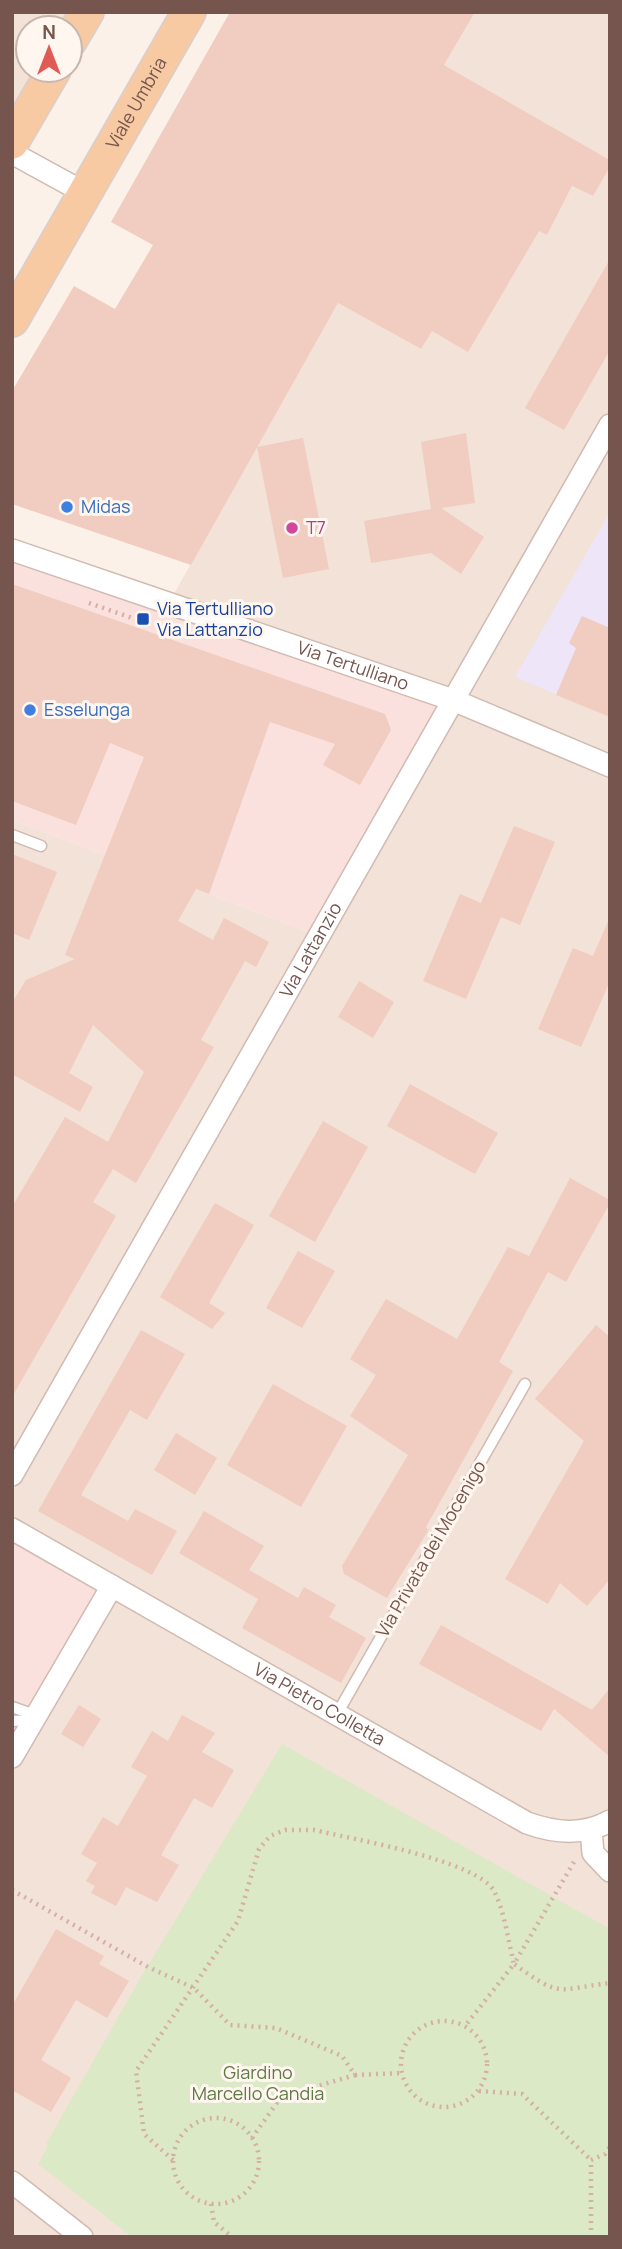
<svg xmlns="http://www.w3.org/2000/svg" width="622" height="2249" font-family="Manrope,sans-serif">
<style>
.residential{fill:#f3e2d7}
.commercial{fill:#fbe1dd}
.education{fill:#eee5f8}
.green{fill:#dbe9c7}
.building{fill:#f0ccc1}
.lines{fill:none;stroke-linecap:round;stroke-linejoin:round}
.lane-casing{stroke:#d0bab1;stroke-width:13}
.street-casing{stroke:#d0bab1;stroke-width:24}
.primary-casing{stroke:#d8cfcd;stroke-width:36}
.path{stroke:#d5afa4;stroke-width:4.5;stroke-dasharray:2 5;stroke-linecap:butt}
.lane{stroke:#fff;stroke-width:10}
.street{stroke:#fff;stroke-width:21}
.primary{stroke:#f7caa4;stroke-width:33}
.shop-dot{fill:#3f7fe0;stroke:#fef6ef;stroke-width:2.5}
.hotel-dot{fill:#d1479c;stroke:#fef6ef;stroke-width:2.5}
.transit-dot{fill:#1a4fb4;stroke:#fef6ef;stroke-width:2.5}
.labels{text-anchor:middle;stroke-width:6;stroke-linejoin:round;paint-order:stroke}
.street-label{font-size:18px;fill:#75554d;stroke:#fef6ef}
.shop-label{font-size:18px;fill:#366cbe;stroke:#fef6ef;text-anchor:start}
.hotel-label{font-size:18px;fill:#b23c85;stroke:#fef6ef;text-anchor:start}
.transit-label{font-size:18px;fill:#164399;stroke:#fef6ef;text-anchor:start}
.park-label{font-size:18px;fill:#5e7a45;stroke:#fef6ef}
</style>
<rect width="100%" height="100%" fill="#fcf1e9"/>
<g class="residential">
<polygon points="12,12 85,12 70,28 28,28 28,70 51,70 12,138"/>
<polygon points="475,12 610,12 610,160 444,65"/>
<polygon points="610,167 610,419 450,695 171,599 338,303 421,349 500,210 547,235 572,186 593,196"/>
<polygon points="610,436 610,762 459,698"/>
<polygon points="457,711 610,775 610,1809 581,1820 555,1821 531,1815 12,1519 12,1492"/>
<polygon points="12,820 314,934 12,1455"/>
<polygon points="103,1588 519,1824 587,1832 610,1876 610,2237 12,2237 12,1745"/>
</g>
<g class="commercial">
<polygon points="12,554 441,703 314,934 12,820"/>
<polygon points="12,1536 103,1588 12,1745"/>
</g>
<polygon class="education" points="610,512 610,717 515,677"/>
<polygon class="green" points="282,1744 610,1929 610,2237 132,2237 38,2164 48,2146 46,2144 141,1977"/>
<g class="building">
<polygon points="230,12 475,12 444,65 610,160 610,167 593,196 572,186 547,235 539,231 468,352 432,331 421,349 338,303 191,565 12,504 12,391 74,286 115,309 153,245 111,222"/>
<polygon points="610,259 610,350 564,430 525,408"/>
<polygon points="466,433 475,503 441,508 484,537 461,574 431,553 371,563 364,521 431,509 421,442"/>
<polygon points="303,438 329,569 283,578 257,447"/>
<polygon points="12,584 385,714 391,730 360,785 323,765 335,744 270,722 209,894 196,889 178,921 213,940 224,918 269,942 256,967 245,961 201,1040 214,1047 136,1183 113,1169 93,1202 116,1216 12,1397 12,1207 65,1117 108,1142 144,1072 93,1025 69,1073 93,1087 80,1112 12,1074 12,1003 26,980 75,959 65,955 144,757 110,743 76,825 12,801"/>
<polygon points="582,616 610,628 610,717 556,695 576,648 569,643"/>
<polygon points="514,826 555,842 520,925 501,917 466,999 423,981 460,894 481,903"/>
<polygon points="12,854 57,872 29,940 12,933"/>
<polygon points="610,917 610,981 581,1047 538,1029 573,948 593,956"/>
<polygon points="359,981 394,1002 373,1038 338,1017"/>
<polygon points="410,1084 498,1133 475,1174 387,1126"/>
<polygon points="323,1121 368,1147 315,1242 269,1216"/>
<polygon points="570,1178 610,1200 610,1203 566,1282 548,1272 499,1362 513,1371 426,1527 428,1531 387,1598 344,1574 342,1566 408,1455 350,1416 376,1375 350,1359 386,1299 457,1339 508,1247 529,1256"/>
<polygon points="215,1203 254,1225 209,1303 225,1313 212,1329 160,1297"/>
<polygon points="298,1251 335,1271 302,1328 266,1308"/>
<polygon points="596,1325 610,1337 610,1579 587,1606 560,1583 548,1604 505,1579 584,1441 535,1399"/>
<polygon points="141,1330 185,1354 147,1420 130,1410 81,1495 128,1521 135,1509 177,1531 152,1575 38,1511"/>
<polygon points="273,1384 347,1426 301,1507 227,1465"/>
<polygon points="176,1433 217,1458 195,1495 154,1470"/>
<polygon points="204,1511 264,1546 249,1570 298,1598 304,1587 336,1605 329,1617 366,1638 341,1683 242,1628 258,1599 179,1553"/>
<polygon points="441,1625 592,1710 610,1688 610,1757 554,1709 541,1731 419,1664"/>
<polygon points="79,1705 101,1719 83,1747 61,1734"/>
<polygon points="182,1715 215,1733 202,1752 234,1770 212,1808 194,1798 161,1855 179,1865 157,1902 126,1887 116,1906 91,1893 95,1886 86,1881 97,1863 81,1854 103,1817 118,1826 147,1776 131,1767 152,1731 168,1741"/>
<polygon points="56,1929 104,1956 99,1964 129,1981 107,2018 76,2000 41,2060 71,2078 51,2112 12,2090 12,2006"/>
</g>
<g class="lines">
<g class="lane-casing">
<g id="lane">
<polyline points="12,835 41,846"/>
<polyline points="12,1707 38,1716"/>
<polyline points="337,1714 525,1384"/>
<polyline points="12,1721 33,1720"/>
</g>
</g>
<g class="street-casing">
<g id="street">
<polyline points="12,153 85,193"/>
<path id="s1" d="M12 550 453 700 610 766"/>
<path id="s2" d="M12 1475 610 425"/>
<path id="s3" d="M12 1529 527 1823C555 1833 583 1836 610 1821"/>
<polyline points="12,1757 112,1586"/>
<polyline points="591,1829 593,1853 610,1871"/>
<polyline points="12,2182 82,2237"/>
</g>
</g>
<g class="primary-casing">
<g id="primary">
<polyline points="70,41 87,12"/>
<polyline points="12,142 54,70"/>
<path id="s4" d="M12 320 189 12"/>
</g>
</g>
<g class="path">
<polyline points="89,603 138,620"/>
<path d="M574 1862 514 1964C562 1998 554 1990 610 1983"/>
<polyline points="12,1890 148,1967 194,1988 230,2025 276,2028 342,2056 355,2075 281,2097 252,2138"/>
<circle cx="444" cy="2064" r="43"/>
<polyline points="355,2075 401,2073"/>
<polyline points="479,2091 522,2094 591,2160"/>
<circle cx="216" cy="2161" r="43"/>
<path d="M173 2160 144 2134 136 2071 238 1921 259 1849 270 1836 285 1830H314C352 1839 476 1860 494 1891 505 1912 508 1941 514 1964L465 2026"/>
<polyline points="211,2204 214,2222 232,2237"/>
<polyline points="591,2237 591,2160 605,2154 610,2147"/>
</g>
<use href="#lane" class="lane"/>
<use href="#street" class="street"/>
<use href="#primary" class="primary"/>
</g>
<g class="shop-dot">
<circle cx="67" cy="507" r="7"/>
<circle cx="30" cy="710" r="7"/>
</g>
<circle class="hotel-dot" cx="292" cy="528" r="7"/>
<rect class="transit-dot" x="136" y="612" width="14" height="14" rx="3.5"/>
<g class="labels">
<g class="street-label">
<text dy="6" stroke="none"><textPath href="#s4" startOffset="250">Viale Umbria</textPath></text>
<text dy="6" stroke="none"><textPath href="#s1" startOffset="360">Via Tertulliano</textPath></text>
<text dy="6" stroke="none"><textPath href="#s2" startOffset="604">Via Lattanzio</textPath></text>
<text transform="translate(431 1549) rotate(-60)" y="6">Via Privata dei Mocenigo</text>
<text dy="6" stroke="none"><textPath href="#s3" startOffset="354">Via Pietro Colletta</textPath></text>
</g>
<g class="shop-label">
<text x="81" y="513">Midas</text>
<text x="44" y="716">Esselunga</text>
</g>
<g class="hotel-label">
<text x="306" y="534">T7</text>
</g>
<g class="transit-label">
<text x="157" y="615">Via Tertulliano<tspan x="157" dy="21">Via Lattanzio</tspan></text>
</g>
<g class="park-label">
<text x="258" y="2079">Giardino<tspan x="258" dy="21">Marcello Candia</tspan></text>
</g>
</g>
<rect width="622" height="2249" fill="none" stroke="#75554d" stroke-width="28"/>
<g transform="translate(49 49)"><circle r="33" fill="#fef6ef" stroke="#c7b6ae" stroke-width="2"/>
<path d="M0-5L12 26L0 18L-12 26Z" fill="#e05b53"/>
<text y="-10" font-size="19" font-weight="bold" text-anchor="middle" fill="#75554d">N</text>
</g>
</svg>
